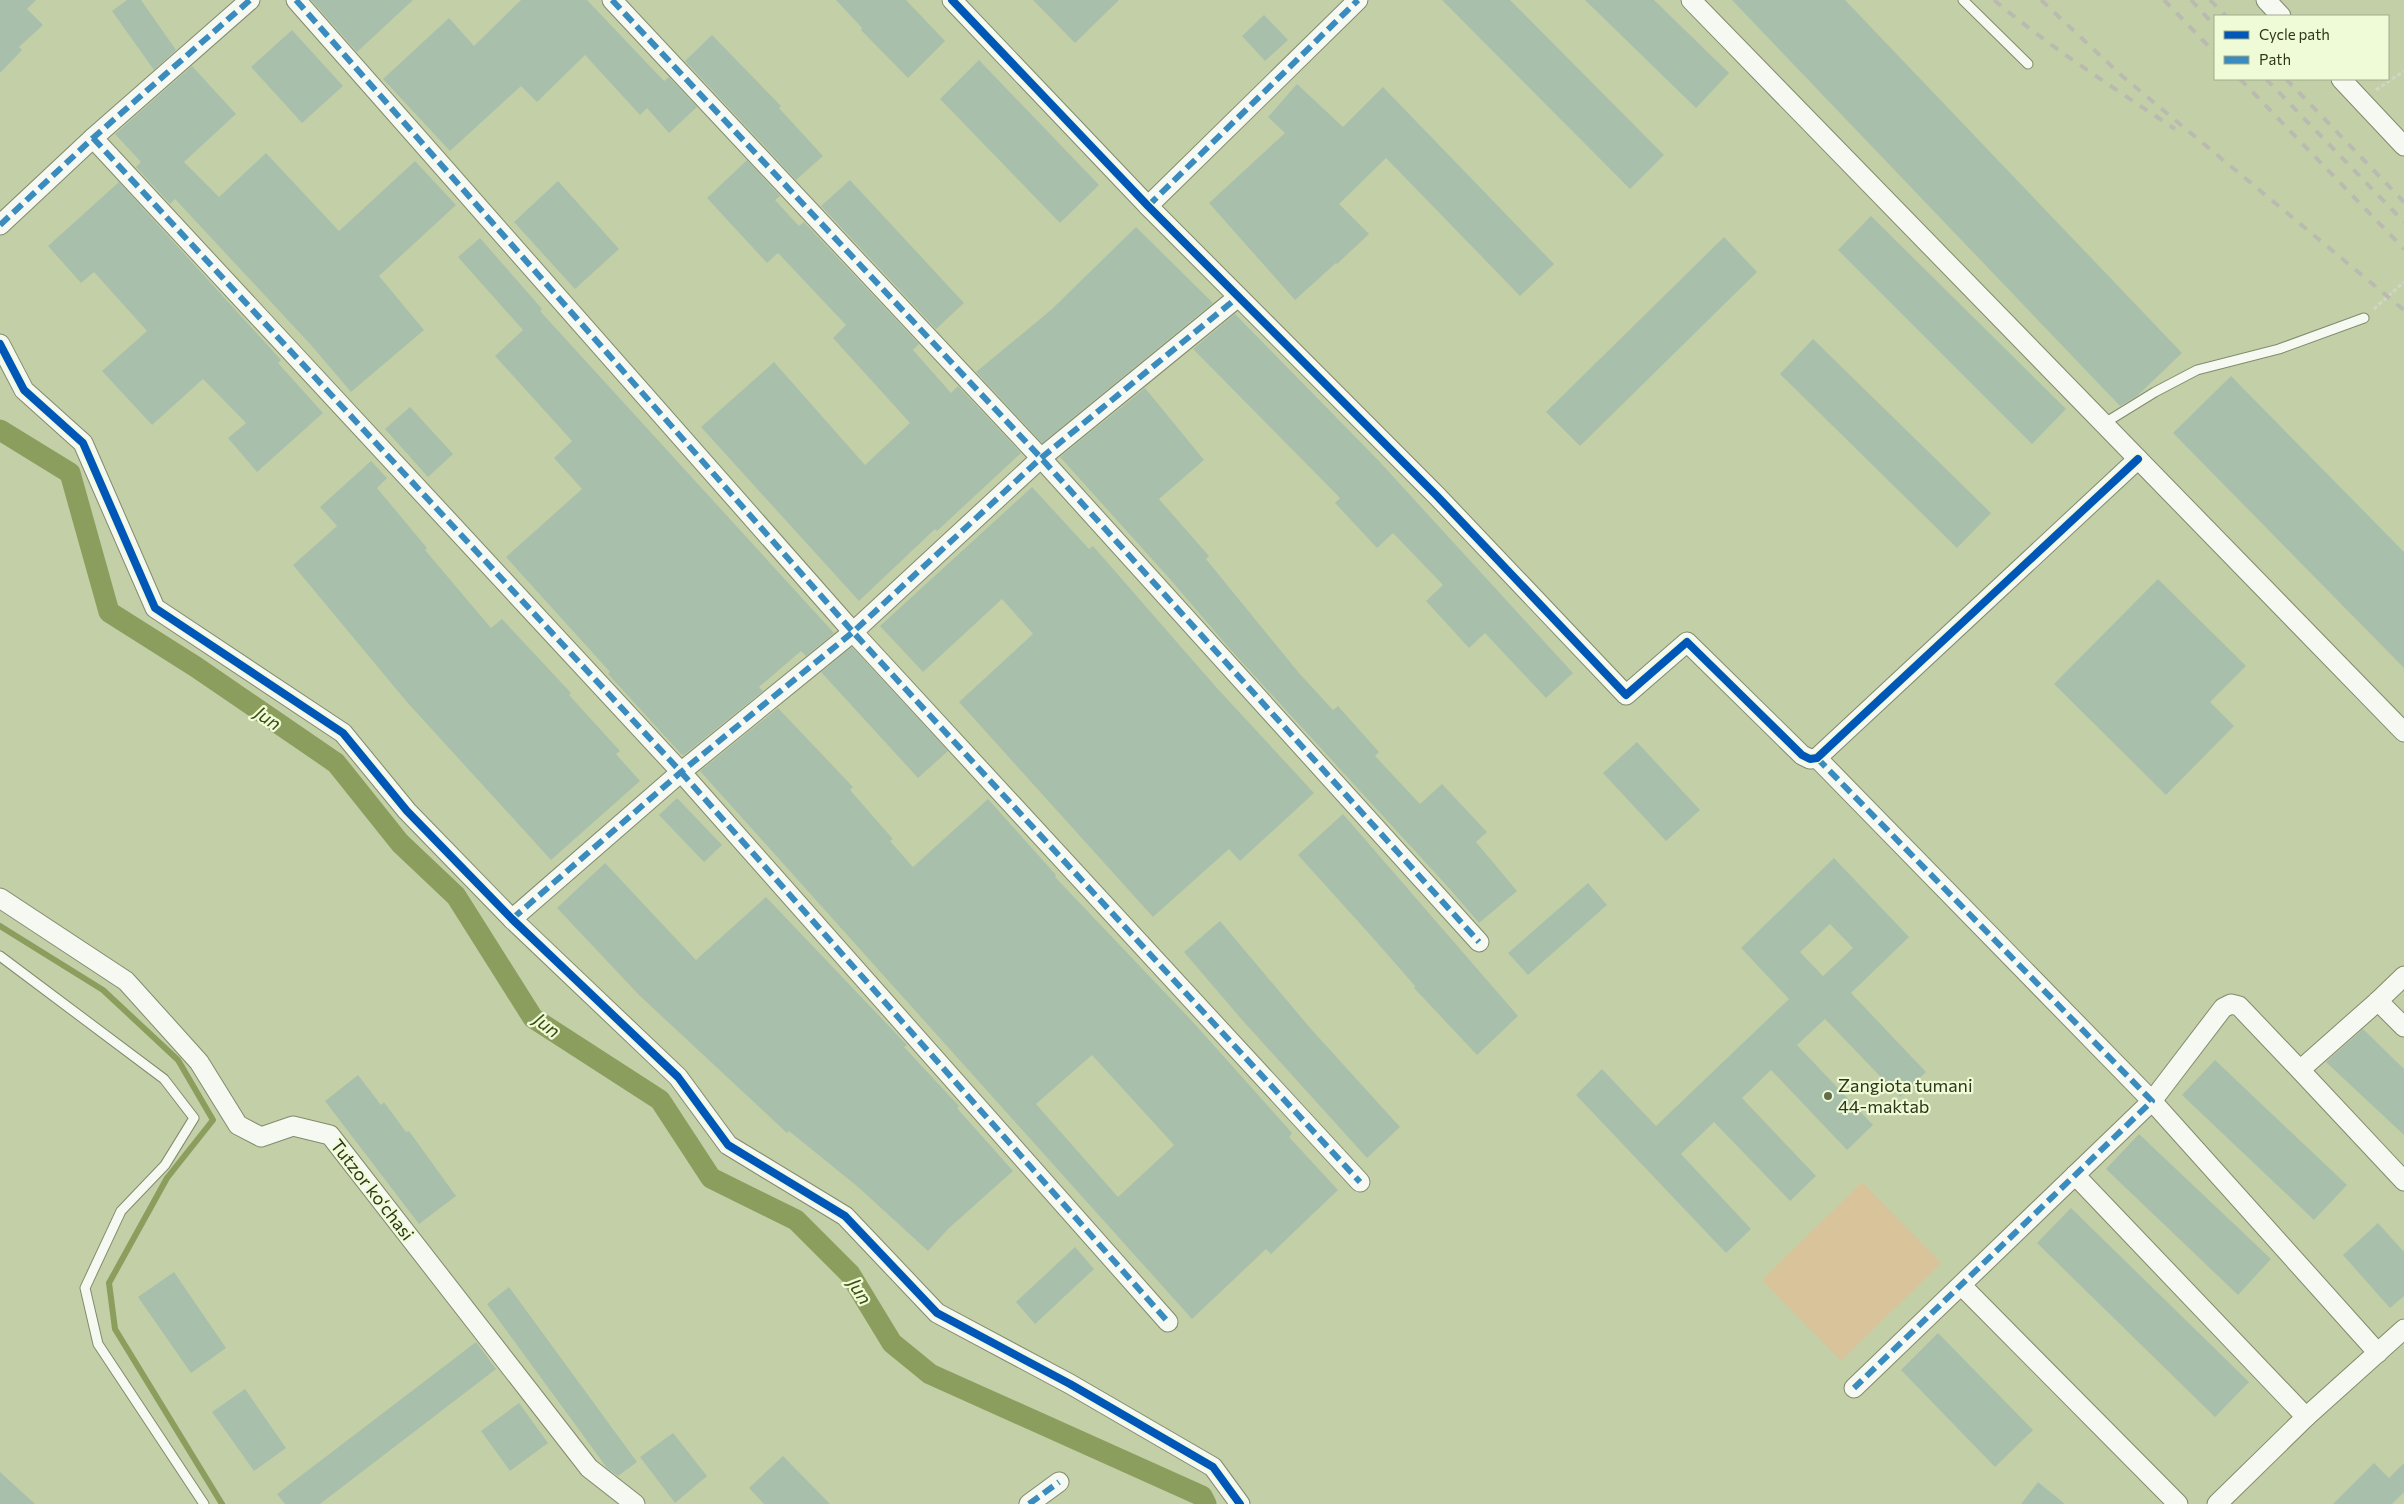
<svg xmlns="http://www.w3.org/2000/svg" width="2404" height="1504" font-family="Commissioner,sans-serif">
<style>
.green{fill:#d9c39a}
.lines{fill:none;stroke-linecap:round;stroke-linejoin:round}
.stream{stroke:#8c9e5d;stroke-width:6}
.canal{stroke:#8c9e5d;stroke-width:21}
.building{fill:#a8c0ab;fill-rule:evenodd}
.service-casing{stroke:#828b6c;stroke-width:11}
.minor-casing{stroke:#828b6c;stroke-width:21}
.path{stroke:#d1d5c7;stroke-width:3;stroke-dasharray:4 2.5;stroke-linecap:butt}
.service{stroke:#f6f8f2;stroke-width:9}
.minor{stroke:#f6f8f2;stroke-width:19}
.rail{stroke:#b9bbb1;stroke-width:4;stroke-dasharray:9 9;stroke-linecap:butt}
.quiet{stroke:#3a8cbe;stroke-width:6;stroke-dasharray:12 6;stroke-linecap:butt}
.cycleway-casing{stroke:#effbd7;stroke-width:11}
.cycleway{stroke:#0057b8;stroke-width:8}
.poi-dot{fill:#626c4b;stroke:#effbd7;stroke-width:2}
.labels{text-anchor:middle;stroke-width:4.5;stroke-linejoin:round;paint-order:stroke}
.poi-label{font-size:18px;fill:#2d3619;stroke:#effbd7;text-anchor:start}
.street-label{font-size:18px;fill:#2d3619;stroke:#effbd7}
.water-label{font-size:19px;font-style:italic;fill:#3e4d15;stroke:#effbd7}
</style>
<rect width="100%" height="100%" fill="#c3cfa7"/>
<polygon class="green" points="1862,1182 1941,1263 1841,1361 1762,1280"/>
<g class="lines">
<polyline class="stream" points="0,926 103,990 178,1060 213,1120 167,1178 109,1283 115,1329 222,1504"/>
<polyline class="canal" points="0,430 70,473 109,612 196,667 336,763 400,843 456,896 533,1018 660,1100 711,1178 796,1220 850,1274 892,1343 930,1374 1202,1496 1206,1504"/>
</g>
<g class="building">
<polygon points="0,0 36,0 27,9 43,25 19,47 22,50 0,73"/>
<polygon points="127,0 141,0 176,50 154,70 112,11"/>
<polygon points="311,0 413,0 357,52"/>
<polygon points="521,0 587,0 664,81 669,77 697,107 669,133 647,108 640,115 585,55 537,102 521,86 450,151 383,79 449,18 474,46"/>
<polygon points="836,0 906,0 945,41 908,78 861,30 862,28"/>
<polygon points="1033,0 1119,0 1075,43"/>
<polygon points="1442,0 1510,0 1664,155 1630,189"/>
<polygon points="1585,0 1654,0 1729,73 1696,108"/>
<polygon points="1732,0 1845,0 2182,353 2137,396 2120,406"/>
<polygon points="1264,15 1288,40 1265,61 1242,36"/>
<polygon points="292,30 343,86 302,123 251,67"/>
<polygon points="712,35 781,106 779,108 823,156 796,180 685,61"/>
<polygon points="979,60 1099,185 1060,223 940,99"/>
<polygon points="192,66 236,114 184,162 219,197 266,153 339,231 415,161 456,205 379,276 424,330 351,392 311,345 175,199 170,204 136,167 141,162 115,134"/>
<polygon points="1297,84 1343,127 1383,87 1554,264 1520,296 1386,158 1339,204 1369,234 1337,264 1336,263 1295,300 1209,203 1285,133 1268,117"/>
<polygon points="747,160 780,196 775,200 799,226 804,222 919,344 913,350 951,393 958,386 1021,453 937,531 935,529 859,601 701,427 774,362 865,465 910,423 833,338 846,325 778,253 767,263 707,198"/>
<polygon points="850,180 964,303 936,329 821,206"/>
<polygon points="558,181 619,249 575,289 514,222"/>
<polygon points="119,182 281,360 278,363 323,413 257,472 228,438 246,423 203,379 152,425 102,371 147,331 94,272 81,283 48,246"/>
<polygon points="1871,216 2066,409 2032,444 1838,250"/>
<polygon points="1136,227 1213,303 1042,443 976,372 1051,310"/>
<polygon points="1724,237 1757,272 1580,446 1546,412"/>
<polygon points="480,238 542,309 540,311 834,633 806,656 801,651 759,687 763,691 685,754 682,755 608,674 610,672 506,557 582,489 554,458 572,441 495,356 523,330 458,257"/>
<polygon points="1235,314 1378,460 1573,673 1546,698 1485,633 1469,648 1426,601 1443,585 1393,533 1377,548 1335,503 1340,498 1193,349"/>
<polygon points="1813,339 1991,513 1957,548 1780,374"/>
<polygon points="2231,376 2404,552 2404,668 2173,433"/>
<polygon points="1145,388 1204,460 1159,499 1209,556 1206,559 1299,673 1333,710 1338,706 1379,752 1375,756 1420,804 1442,784 1487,832 1476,842 1517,891 1479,923 1448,887 1229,648 1169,578 1060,457"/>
<polygon points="410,407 453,454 428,477 385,429"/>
<polygon points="371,461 387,478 377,488 427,548 425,550 491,628 502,619 571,693 569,695 620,751 616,754 640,781 551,860 406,701 293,565 337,526 320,507"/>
<polygon points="1032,487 1089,549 1093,546 1216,687 1314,793 1240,861 1229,849 1153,917 959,702 1033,634 1002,599 923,672 880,626"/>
<polygon points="2158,579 2246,666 2210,702 2234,726 2166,795 2054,684"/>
<polygon points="852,647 948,751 918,778 821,672"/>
<path d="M778 708 853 787 850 790 893 839 890 841 913 867 988 799 1056 875 1055 877 1192 1021 1292 1133 1289 1137 1338 1190 1271 1254 1266 1249 1192 1319 700 771ZM1092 1055 1174 1145 1118 1197 1036 1104Z"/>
<polygon points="1637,742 1700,810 1666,841 1603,773"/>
<polygon points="677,798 722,845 704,862 659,815"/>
<polygon points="1343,814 1518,1016 1477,1055 1414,988 1415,986 1373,938 1298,855"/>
<path d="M1834 858 1909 937 1851 993 1926 1072 1900 1097 1825 1019 1797 1045 1873 1125 1847 1150 1771 1070 1742 1098 1816 1176 1790 1201 1714 1122 1681 1154 1751 1229 1726 1253 1576 1095 1602 1069 1656 1126 1789 999 1741 948ZM1830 924 1853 948 1823 976 1800 952Z"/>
<polygon points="605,863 696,960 766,897 907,1045 904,1047 959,1106 957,1108 1013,1171 948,1229 928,1251 858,1187 789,1131 787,1133 639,995 557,908"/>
<polygon points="1588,883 1607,905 1528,975 1508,953"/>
<polygon points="1220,921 1311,1029 1400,1127 1367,1158 1243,1021 1184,952"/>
<polygon points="2363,1029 2404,1069 2404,1135 2326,1062"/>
<polygon points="2215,1060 2347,1185 2314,1220 2182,1095"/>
<polygon points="358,1075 381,1105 384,1102 406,1132 409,1131 456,1196 419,1224 325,1101"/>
<polygon points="2139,1134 2271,1259 2238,1295 2106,1169"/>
<polygon points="2071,1208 2249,1382 2215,1417 2037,1243"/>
<polygon points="2378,1223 2404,1252 2404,1296 2390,1308 2343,1255"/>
<polygon points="1075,1247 1094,1269 1035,1324 1016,1302"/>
<polygon points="174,1272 226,1348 191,1373 138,1297"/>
<polygon points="509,1287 637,1462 618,1476 607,1468 487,1304"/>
<polygon points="1938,1333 2033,1430 1995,1467 1901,1370"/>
<polygon points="476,1342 496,1369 320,1504 285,1504 277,1494"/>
<polygon points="245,1389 286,1448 254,1471 212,1412"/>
<polygon points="519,1403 548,1443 510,1471 481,1431"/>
<polygon points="673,1433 707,1476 675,1503 640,1457"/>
<polygon points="783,1456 830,1504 764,1504 749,1488"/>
<polygon points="2374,1463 2389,1478 2404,1463 2404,1492 2392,1504 2333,1504"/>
<polygon points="0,1472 35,1504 0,1504"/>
<polygon points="2038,1482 2065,1504 2021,1504"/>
</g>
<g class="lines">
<g class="service-casing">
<g id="service">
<polyline points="1963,0 2028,64"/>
<polyline points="2103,424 2155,392 2197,370 2279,349 2364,318"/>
<polyline points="0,956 164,1079 194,1118 165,1165 121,1211 85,1288 98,1344 204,1504"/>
</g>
</g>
<g class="minor-casing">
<g id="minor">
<polyline points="296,0 853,632 1360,1182"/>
<polyline points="612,0 1041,458 1479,942"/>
<polyline points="952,0 1148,206 1437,496 1626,695 1687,642 1802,755 1810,759 1817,758 2138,459"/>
<polyline points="1691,0 2404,732"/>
<polyline points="2266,0 2281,16"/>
<polyline points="2341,79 2404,146"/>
<polyline points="93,138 681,772 1168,1322"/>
<polyline points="1148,206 1358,0"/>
<polyline points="0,225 93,138 250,0"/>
<polyline points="0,344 24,390 83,443 155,608 343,733 407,811 512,919 678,1077 728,1145 845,1216 937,1313 1070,1384 1213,1467 1240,1504"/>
<polyline points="1817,758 2152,1101 2378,1353"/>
<polyline points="0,898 126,981 199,1062 238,1125 261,1137 293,1126 330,1135 589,1468 635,1504"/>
<polyline points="512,919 681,772 853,632 1041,458 1238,297"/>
<polyline points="2378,1001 2404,1027"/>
<polyline points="2300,1070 2404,1181"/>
<polyline points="2075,1175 2306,1417"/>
<polyline points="1962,1286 2178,1504"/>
<polyline points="1854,1388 2152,1101 2223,1008 2231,1004 2239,1006 2300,1070 2378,1001 2404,976"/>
<polyline points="1029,1504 1059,1482"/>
<polyline points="2217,1504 2306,1417 2404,1329"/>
</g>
</g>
<g class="path">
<polyline points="2376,90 2404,71"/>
<polyline points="2374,309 2404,282"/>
</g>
<use href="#service" class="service"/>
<use href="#minor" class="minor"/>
<g class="rail">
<path d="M1994 0C2051 48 2114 88 2175 129"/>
<polyline points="2041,0 2122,76 2404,310"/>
<polyline points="2164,0 2215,53"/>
<polyline points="2191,0 2215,26"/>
<polyline points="2210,0 2226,16"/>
<polyline points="2240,79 2404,249"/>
<polyline points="2266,79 2404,222"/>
<polyline points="2286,79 2404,202"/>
</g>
<g class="quiet">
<polyline points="296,0 853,632 1360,1182"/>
<polyline points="612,0 1041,458 1479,942"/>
<polyline points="93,138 681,772 1168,1322"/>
<polyline points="1148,206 1358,0"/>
<polyline points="0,225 93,138 250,0"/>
<polyline points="1817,758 2152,1101 1854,1388"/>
<polyline points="512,919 681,772 853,632 1041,458 1238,297"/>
<polyline points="1029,1504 1059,1482"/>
</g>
<g class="cycleway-casing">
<g id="cycleway">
<polyline points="952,0 1148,206 1437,496 1626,695 1687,642 1802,755 1810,759 1817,758 2138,459"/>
<polyline points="0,344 24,390 83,443 155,608 343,733 407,811 512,919 678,1077 728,1145 845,1216 937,1313 1070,1384 1213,1467 1240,1504"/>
</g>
</g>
<use href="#cycleway" class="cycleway"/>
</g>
<circle class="poi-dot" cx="1828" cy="1096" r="5"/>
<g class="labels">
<g class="poi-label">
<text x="1838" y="1092">Zangiota tumani<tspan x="1838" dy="21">44-maktab</tspan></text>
</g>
<g class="street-label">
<text transform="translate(372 1190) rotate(52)" y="6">Tutzor ko‘chasi</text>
</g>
<g class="water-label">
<text transform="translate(268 718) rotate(34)" y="7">Jun</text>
<text transform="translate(547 1025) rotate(37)" y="7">Jun</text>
<text transform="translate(860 1291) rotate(57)" y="7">Jun</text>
</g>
</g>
<rect x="2214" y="15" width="175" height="65" fill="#effbd7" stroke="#a1ac8b"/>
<rect x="2224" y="31" width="25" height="8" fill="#0057b8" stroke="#a1ac8b"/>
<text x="2259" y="40" font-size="15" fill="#2d3619">Cycle path</text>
<rect x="2224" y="56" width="25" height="8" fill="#3a8cbe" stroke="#a1ac8b"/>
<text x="2259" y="65" font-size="15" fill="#2d3619">Path</text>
</svg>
